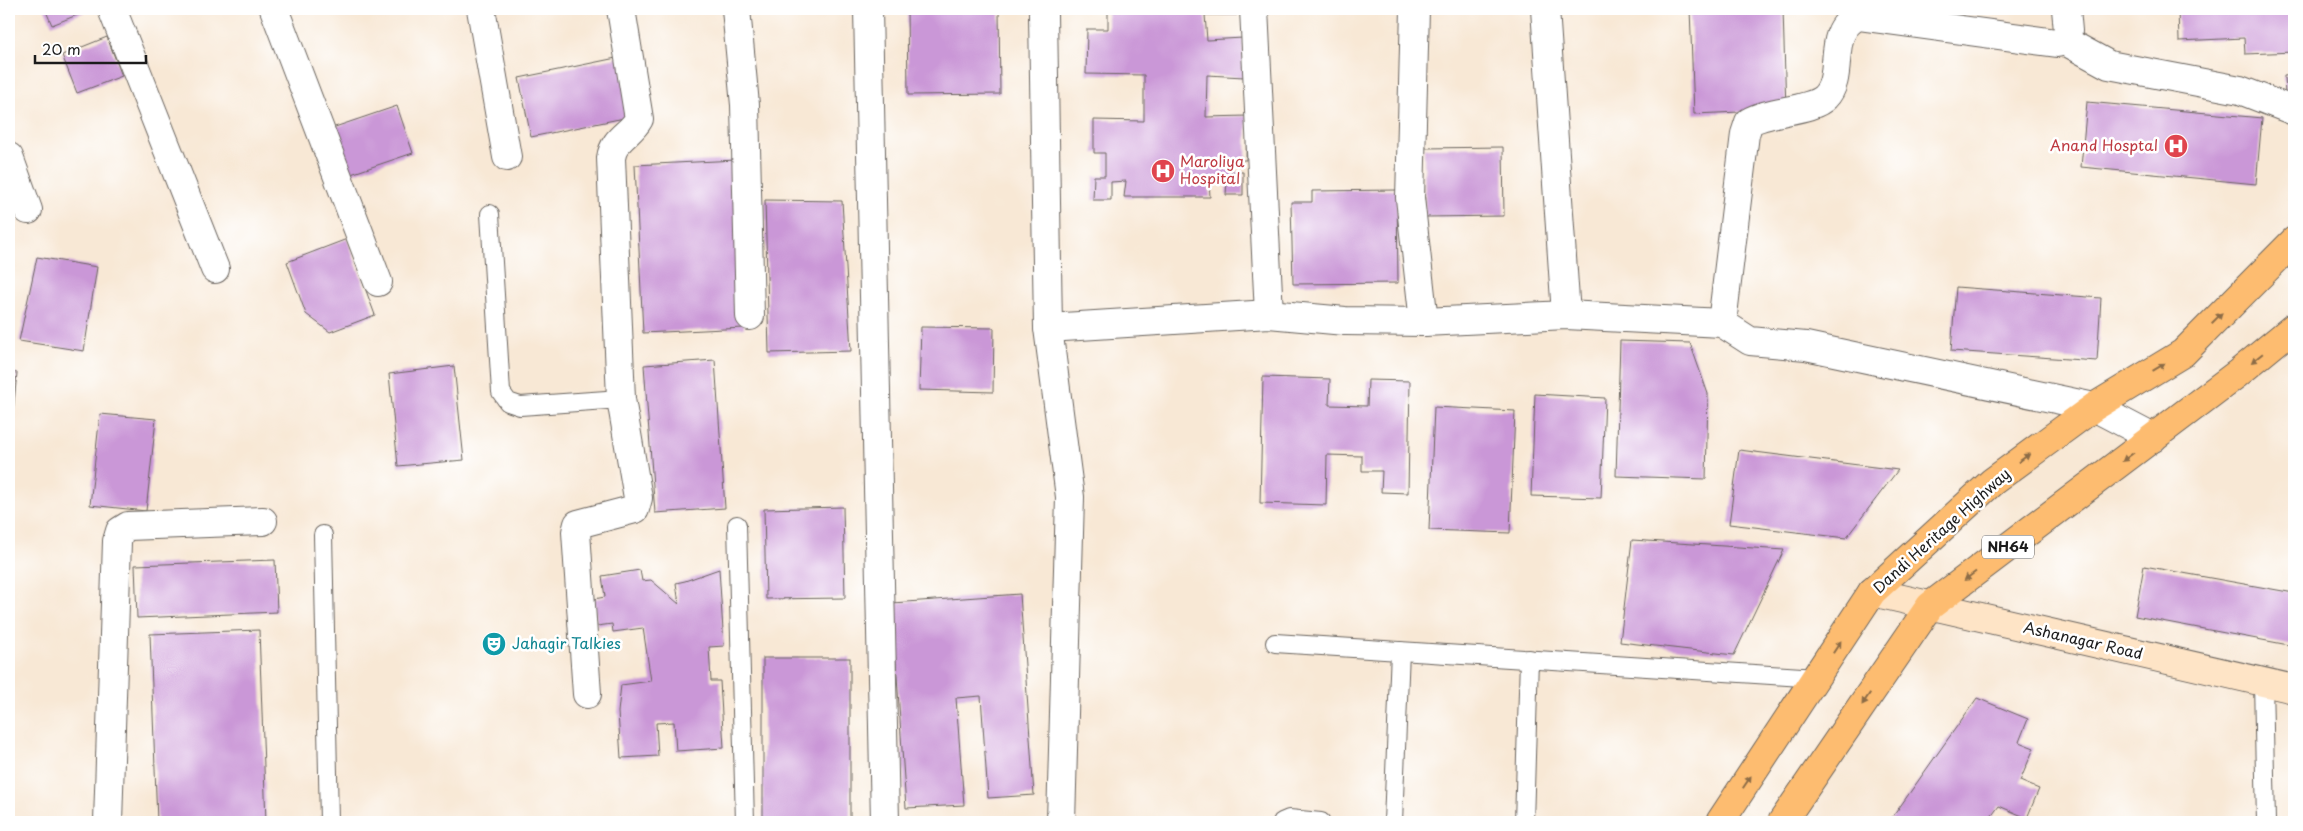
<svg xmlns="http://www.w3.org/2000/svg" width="2303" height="831" font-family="'Playpen Sans',sans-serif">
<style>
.building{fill:#ca97d7}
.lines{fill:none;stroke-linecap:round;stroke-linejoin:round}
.lane-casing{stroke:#69635d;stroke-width:20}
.street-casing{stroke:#69635d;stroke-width:30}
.secondary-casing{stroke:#69635d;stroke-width:30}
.highway-casing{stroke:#69635d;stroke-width:30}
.lane{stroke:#fff;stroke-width:18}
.street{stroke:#fff;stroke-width:28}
.secondary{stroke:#fee4c6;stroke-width:28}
.highway{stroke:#fdbc70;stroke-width:28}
.oneway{fill:#8c6c46}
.labels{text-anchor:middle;stroke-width:5;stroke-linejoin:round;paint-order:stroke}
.shield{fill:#fff;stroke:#606060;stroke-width:1}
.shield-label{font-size:14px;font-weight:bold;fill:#1c1c1c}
.health-label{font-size:15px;fill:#be3a42;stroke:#fff;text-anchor:end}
.street-label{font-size:15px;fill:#1c1c1c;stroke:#fff}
.culture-label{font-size:15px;fill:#0d838f;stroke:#fff;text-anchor:start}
</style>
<rect width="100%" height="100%" fill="#fff"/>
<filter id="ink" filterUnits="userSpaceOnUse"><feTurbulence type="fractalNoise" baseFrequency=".02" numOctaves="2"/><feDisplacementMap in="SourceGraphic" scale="10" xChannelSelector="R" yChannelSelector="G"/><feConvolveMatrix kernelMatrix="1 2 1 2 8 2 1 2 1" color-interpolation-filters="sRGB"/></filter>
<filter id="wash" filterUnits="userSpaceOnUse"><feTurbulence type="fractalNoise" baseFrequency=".0096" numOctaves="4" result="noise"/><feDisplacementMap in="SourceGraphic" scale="20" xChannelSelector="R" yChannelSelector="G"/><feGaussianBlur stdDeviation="1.12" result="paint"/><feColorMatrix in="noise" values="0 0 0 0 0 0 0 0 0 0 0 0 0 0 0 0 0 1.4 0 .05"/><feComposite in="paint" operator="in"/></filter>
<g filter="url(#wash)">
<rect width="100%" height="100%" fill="#f8e8d5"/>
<g id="blocks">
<g class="building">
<polygon points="45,9 92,9 52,25"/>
<polygon points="907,9 999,9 1000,94 908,95"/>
<polygon points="1085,9 1236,9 1237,15 1205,15 1207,40 1243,38 1244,77 1207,75 1206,117 1247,116 1246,160 1231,160 1231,172 1243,172 1243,195 1226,195 1227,179 1209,180 1210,197 1124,197 1126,181 1111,182 1111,200 1093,200 1094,176 1105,176 1105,153 1094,153 1094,120 1144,121 1144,75 1086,74 1087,29 1108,29 1108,11 1085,11"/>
<polygon points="1690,9 1783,9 1786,110 1694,114"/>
<polygon points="2178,9 2294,9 2294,52 2245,54 2244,38 2179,41"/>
<polygon points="107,37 122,76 77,93 62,55"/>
<polygon points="621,57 634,116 531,137 519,78"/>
<polygon points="2294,75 2294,95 2285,95 2284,76"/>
<polygon points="2087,102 2262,118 2256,184 2081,167"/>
<polygon points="397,106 413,153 348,175 332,128"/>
<polygon points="1503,147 1504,216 1425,217 1424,148"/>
<polygon points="736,160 744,328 643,333 635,165"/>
<polygon points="1397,190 1398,283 1293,284 1291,202 1312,202 1312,191"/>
<polygon points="765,200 842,201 851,351 769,353"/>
<polygon points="347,239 375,315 330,332 306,314 287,262"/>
<polygon points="37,257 97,267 84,351 19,341"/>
<polygon points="1956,287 2101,298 2097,361 1951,351"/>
<polygon points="921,327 994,328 993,392 919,390"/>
<polygon points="1620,341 1690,343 1708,394 1706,479 1616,476"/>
<polygon points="715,360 725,508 655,513 644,365"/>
<polygon points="454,366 464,460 398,466 389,374"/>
<polygon points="9,372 17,373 10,443 9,443"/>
<polygon points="1263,377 1330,379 1329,405 1367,406 1368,380 1410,381 1408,493 1381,492 1382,471 1362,471 1362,456 1327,455 1326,505 1260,503"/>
<polygon points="1535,394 1605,398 1601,498 1531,496"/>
<polygon points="1434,407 1515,411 1510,533 1429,530"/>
<polygon points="100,414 156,419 146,511 90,505"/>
<polygon points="1739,450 1898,470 1846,538 1729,524"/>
<polygon points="843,507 845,598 766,599 764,509"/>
<polygon points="1632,540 1784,550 1734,655 1620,642"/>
<polygon points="275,560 277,612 137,618 135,565"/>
<polygon points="2144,566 2294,593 2294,646 2135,616"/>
<polygon points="719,569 724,646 709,647 711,681 720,681 724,748 676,751 674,722 656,723 658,756 621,758 618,712 621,685 651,681 643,628 613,632 612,624 597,626 594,599 605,597 602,576 640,570 642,581 651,580 679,604 676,583 685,581"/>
<polygon points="1020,594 1034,795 988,798 981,696 956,698 964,805 906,808 892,603"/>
<polygon points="259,630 266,822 157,822 150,634"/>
<rect x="763" y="658" width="87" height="164"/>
<polygon points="1977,698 2028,719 2019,742 2034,748 2020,781 2039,789 2027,818 1999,806 1987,822 1889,822"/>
</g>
</g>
</g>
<g filter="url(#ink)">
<use href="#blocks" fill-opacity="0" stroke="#69635d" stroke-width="1"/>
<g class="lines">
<g class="lane-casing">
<g id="lane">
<polyline points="490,214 501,392 508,402 520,406 621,399"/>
<polyline points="737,525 745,822"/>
<polyline points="323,535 329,822"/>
<polyline points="1275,643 1817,678"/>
<polyline points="2263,682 2266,822"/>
<polyline points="1282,822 1289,819 1321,822"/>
<polyline points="1393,822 1400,651"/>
<polyline points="1524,822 1529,659"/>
</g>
</g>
<g class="street-casing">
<g id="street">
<polyline points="112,9 215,269"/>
<polyline points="274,9 378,282"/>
<polyline points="481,9 507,157"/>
<polyline points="736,9 745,105 750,316"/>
<polyline points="868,9 885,822"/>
<polyline points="1254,9 1269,314"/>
<polyline points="1415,9 1410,198 1424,322"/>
<polyline points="1545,9 1566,315"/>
<polyline points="1043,14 1048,328 1070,497 1061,822"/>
<polyline points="2065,41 2109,65 2240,90 2294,111"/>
<polyline points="9,157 28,210"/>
<path d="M1722 323 1745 134 1749 122C1769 110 1812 111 1825 97 1846 76 1824 32 1858 16L2057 43 2065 41 2068 31 2066 9"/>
<polyline points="1048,328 1269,314 1345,321 1424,322 1566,315 1722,323 1750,341 1806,346 2094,407 2153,438"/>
<path d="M587 694 576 532 578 524 635 509 638 498 621 399 611 158C614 138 630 135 639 119L621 9"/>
<polyline points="108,822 117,541 120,531 128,526 263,521"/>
</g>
</g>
<g class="secondary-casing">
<polyline id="secondary" points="1872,592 2294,689"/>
</g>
<g class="highway-casing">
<g id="highway">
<polyline points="1720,822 1872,592 1992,482 2094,407 2183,353 2294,241"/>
<polyline points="1782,822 1930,606 2237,374 2294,327"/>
</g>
</g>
<use href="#lane" class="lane"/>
<use href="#street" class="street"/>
<use href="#secondary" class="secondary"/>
<use href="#highway" class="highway"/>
</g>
<defs><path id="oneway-solid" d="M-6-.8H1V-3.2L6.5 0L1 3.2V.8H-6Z" transform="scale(1.25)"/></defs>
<g class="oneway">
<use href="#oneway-solid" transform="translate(2217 318) rotate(-45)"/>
<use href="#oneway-solid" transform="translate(2257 358) rotate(141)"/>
<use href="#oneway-solid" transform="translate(2159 367) rotate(-31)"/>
<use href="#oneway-solid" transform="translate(2128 457) rotate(143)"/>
<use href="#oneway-solid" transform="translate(2024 458) rotate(-36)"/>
<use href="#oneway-solid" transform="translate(1970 576) rotate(143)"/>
<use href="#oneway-solid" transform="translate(1837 647) rotate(-57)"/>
<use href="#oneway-solid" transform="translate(1866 699) rotate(124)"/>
<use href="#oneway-solid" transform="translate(1747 782) rotate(-56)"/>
</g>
</g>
<defs>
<g id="hospital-disc" transform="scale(1.25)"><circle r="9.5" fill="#e0444e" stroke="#fff"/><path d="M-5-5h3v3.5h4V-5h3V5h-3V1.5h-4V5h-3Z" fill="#fff"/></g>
<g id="theatre-disc" transform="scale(1.25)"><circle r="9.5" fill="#0f9aa8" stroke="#fff"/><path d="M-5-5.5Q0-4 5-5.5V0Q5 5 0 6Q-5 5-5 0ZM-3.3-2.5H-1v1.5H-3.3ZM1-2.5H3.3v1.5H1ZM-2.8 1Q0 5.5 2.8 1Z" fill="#fff"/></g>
</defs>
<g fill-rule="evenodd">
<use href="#hospital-disc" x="2176" y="146"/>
<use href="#hospital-disc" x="1163" y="171"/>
<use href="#theatre-disc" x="494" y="644"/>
</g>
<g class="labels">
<rect class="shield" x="1982" y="535.5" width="52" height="23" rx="4"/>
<g class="shield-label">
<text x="2008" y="552">NH64</text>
</g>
<g class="health-label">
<text x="2158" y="151">Anand Hosptal</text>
<text x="1180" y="167" text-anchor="start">Maroliya<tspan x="1180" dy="17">Hospital</tspan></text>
</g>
<g class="street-label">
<text transform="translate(1942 531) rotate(-42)" y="5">Dandi Heritage Highway</text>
<text transform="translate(2083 641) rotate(13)" y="5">Ashanagar Road</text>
</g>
<g class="culture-label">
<text x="512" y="649">Jahagir Talkies</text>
</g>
</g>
<rect width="2303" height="831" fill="none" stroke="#fff" stroke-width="30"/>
<path d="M35 55v8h111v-8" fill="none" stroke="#1c1c1c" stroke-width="2.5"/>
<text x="42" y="55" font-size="15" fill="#1c1c1c" stroke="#ffffff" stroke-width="4" paint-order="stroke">20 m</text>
</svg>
